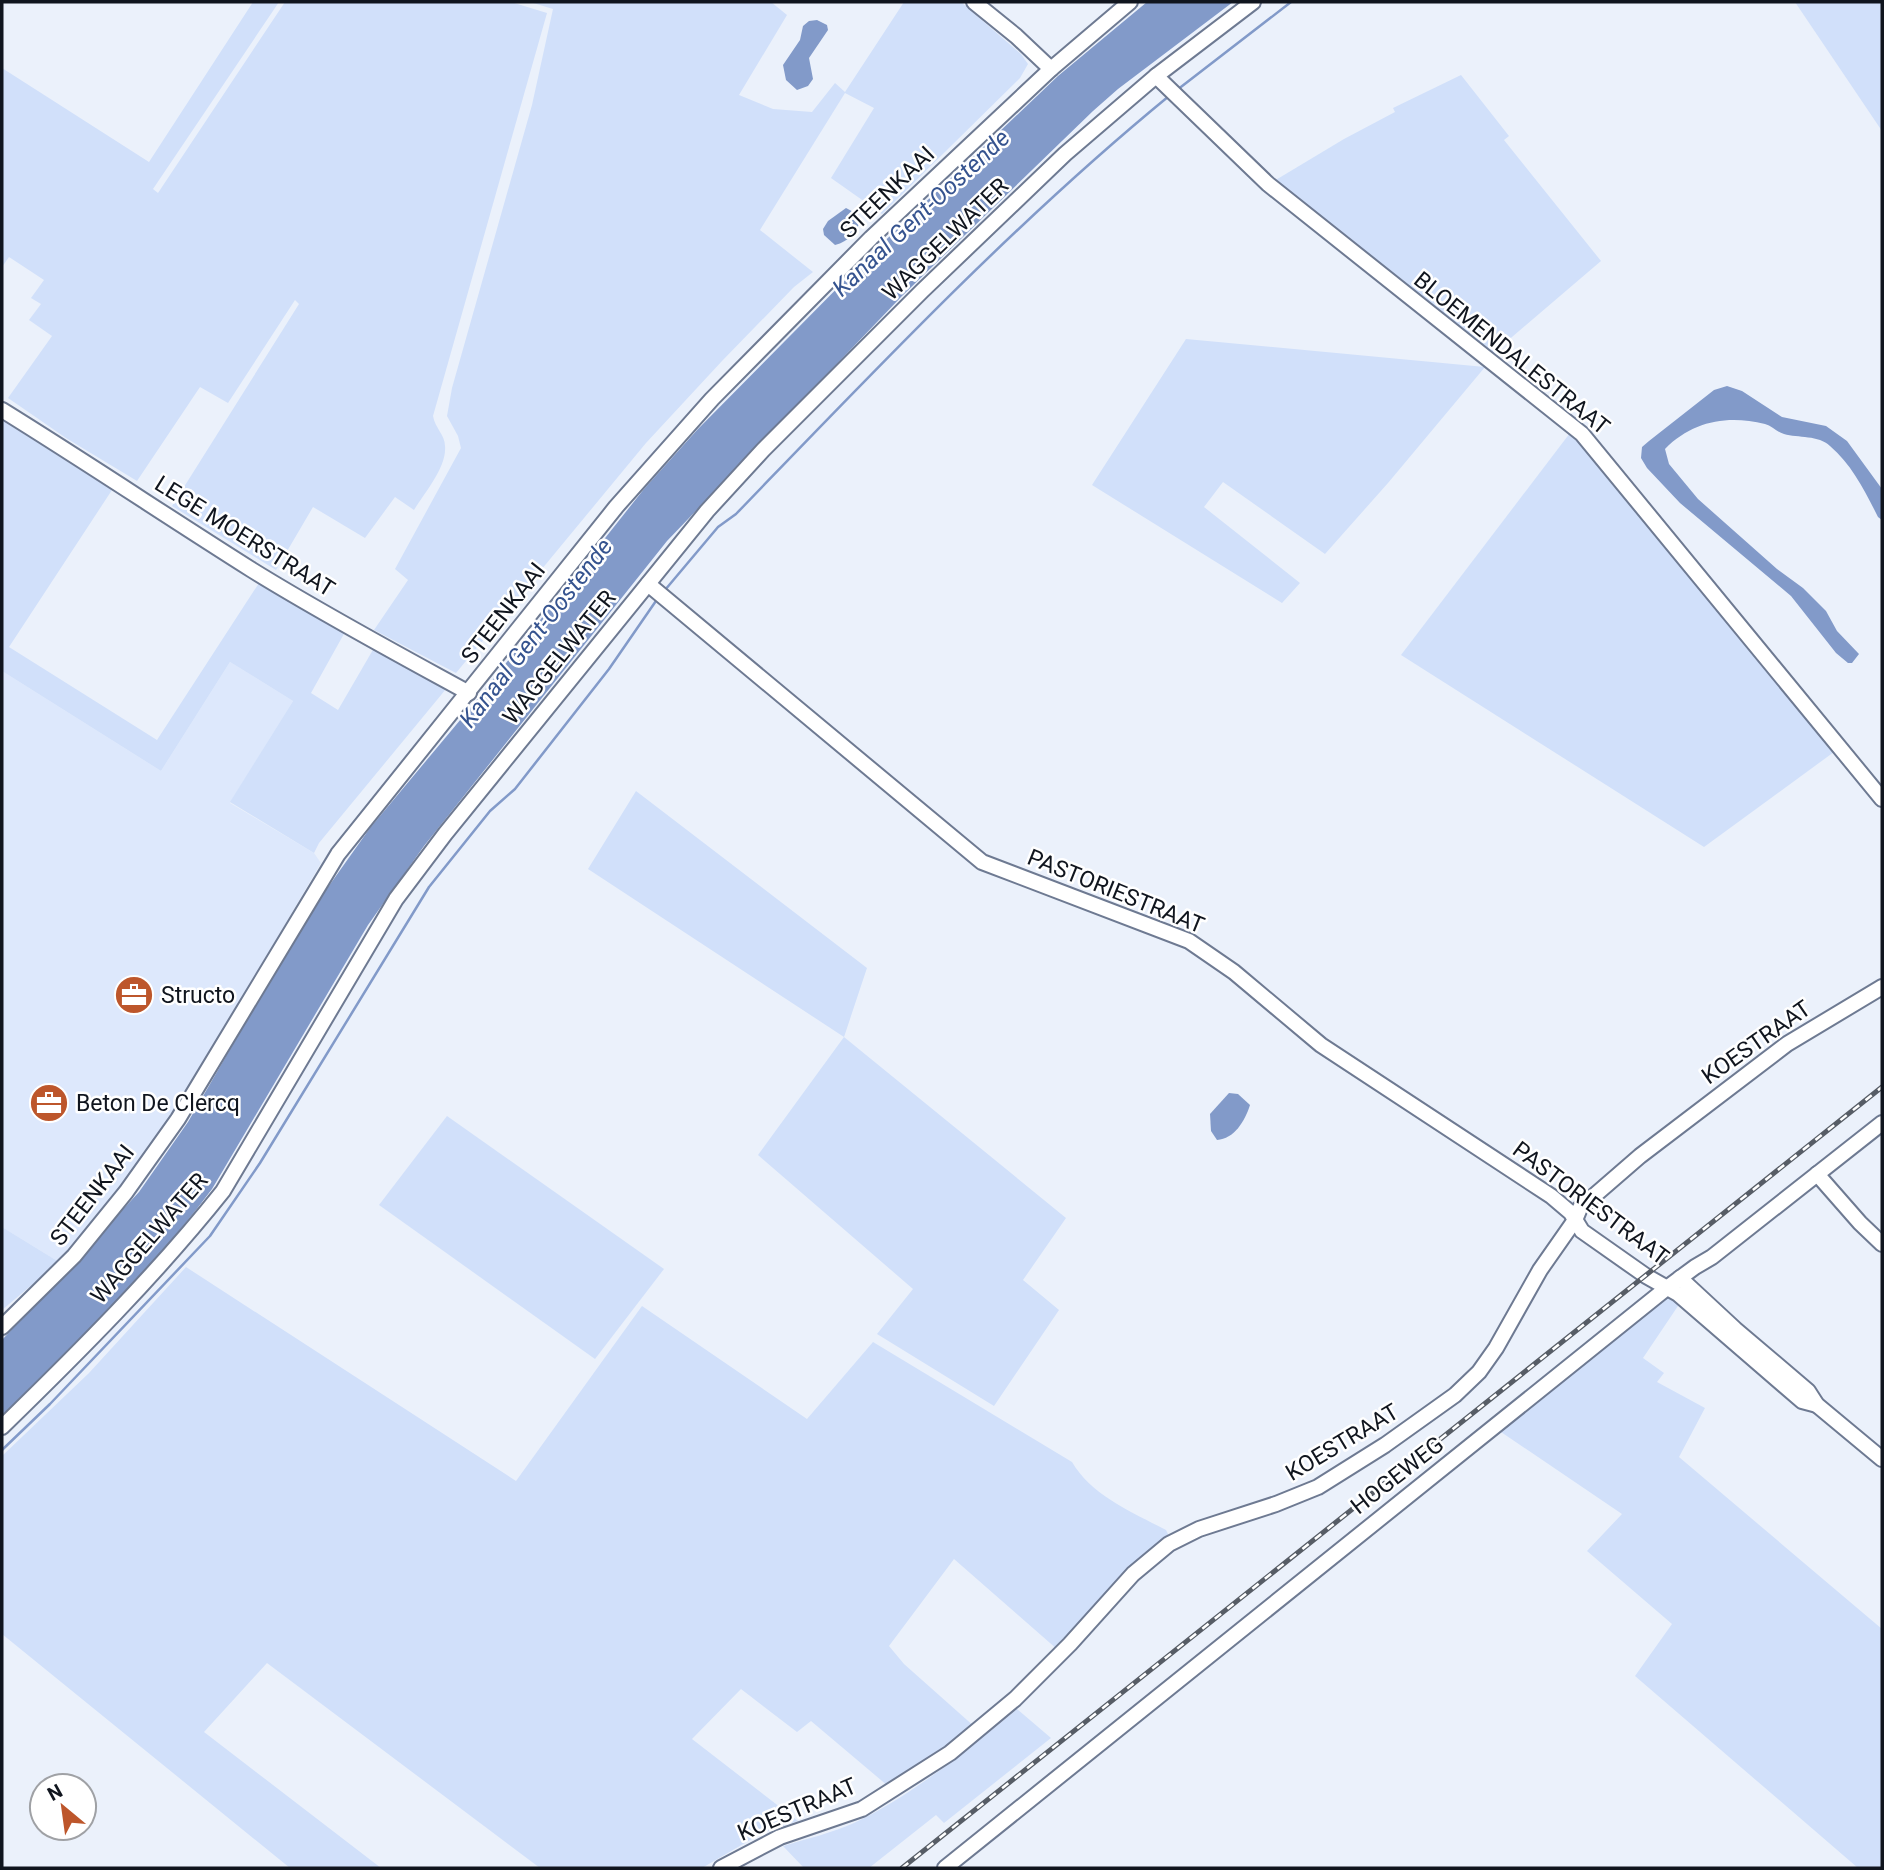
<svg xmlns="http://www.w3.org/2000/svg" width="1884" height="1870" font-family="Roboto,sans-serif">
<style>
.built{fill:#dde8fc}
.green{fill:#d1e0fa}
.water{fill:#829ac9}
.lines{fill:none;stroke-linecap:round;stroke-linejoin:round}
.stream{stroke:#829ac9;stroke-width:2.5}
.minor-casing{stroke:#6e7a92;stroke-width:18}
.minor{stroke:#fff;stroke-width:14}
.rail-casing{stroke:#575d66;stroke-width:5}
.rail{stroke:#fff;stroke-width:2.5;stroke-dasharray:8;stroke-linecap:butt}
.labels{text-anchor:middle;stroke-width:5;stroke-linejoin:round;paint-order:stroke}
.street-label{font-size:23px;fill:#10151e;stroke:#fff}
.poi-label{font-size:23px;fill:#10151e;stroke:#fff;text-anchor:start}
.water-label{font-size:24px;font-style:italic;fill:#35538f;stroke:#fff}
</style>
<rect width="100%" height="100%" fill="#ebf1fb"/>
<polygon class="built" points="230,662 293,701 230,803 314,853 321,863 163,1132 59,1262 2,1227 2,671 161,771"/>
<g class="green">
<path d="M253 2H279L153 189 158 193 285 2H511L547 13 433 416C435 428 445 435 445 446 447 467 425 492 414 510L395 497 365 538 313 507 276 570 172 506 299 304 295 300 228 403 200 387 137 481 66 438 8 398 52 336 29 320 41 304 31 298 44 280 9 257 2 267V68L149 162Z"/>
<polygon points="530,2 771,2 787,15 739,95 773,109 812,112 835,83 845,92 904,2 961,2 1021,54 1028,64 1020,78 882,214 831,178 874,108 845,93 760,230 813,272 794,287 722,361 646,443 456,673 374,630 408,580 395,569 461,448 458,436 447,416 452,388 532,105 553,9"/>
<polygon points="1795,2 1882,2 1882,131"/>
<polygon points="1461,75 1509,136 1504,140 1601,261 1491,355 1274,181 1344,139 1395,112 1393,108"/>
<polygon points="1186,339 1485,367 1388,483 1325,554 1223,482 1204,507 1300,583 1282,603 1092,485"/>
<polygon points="2,420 112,490 9,647 157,740 259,583 345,632 311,693 338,710 374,648 446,689 319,843 314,853 230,802 293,701 230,662 161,771 2,671"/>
<polygon points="1570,433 1579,439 1834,752 1704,847 1401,655"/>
<polygon points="636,791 867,968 844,1037 1066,1218 1023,1280 1059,1310 994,1406 877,1334 913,1289 758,1155 844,1037 588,869"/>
<polygon points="447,1116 664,1269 595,1359 379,1205"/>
<polygon points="2,1227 59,1262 2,1310"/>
<path d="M186 1267 516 1481 642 1306 807 1419 873 1342 1072 1462C1092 1496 1132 1512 1166 1530L1169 1536C1128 1561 1090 1614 1058 1650L954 1559 889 1646 904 1664 976 1728 888 1786 811 1721 797 1732 741 1689 692 1739 798 1821 762 1833 702 1868H540L267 1663 204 1732 381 1868H290L2 1634V1456L89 1373Z"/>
<polygon points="1666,1297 1671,1297 1680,1303 1643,1358 1664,1373 1657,1382 1705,1408 1679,1457 1882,1629 1882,1868 1858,1868 1635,1676 1672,1624 1587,1551 1622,1514 1501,1432"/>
<path d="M1017 1709 1051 1738 944 1823 936 1815 869 1868H804L783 1846C806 1839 832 1833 854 1823 908 1798 971 1748 1017 1709Z"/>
</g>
<g class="water">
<path d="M1147 2H1233L1118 89 1093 111 902 296 667 541 424 846 368 925 212 1189C150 1272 75 1344 2 1416V1340L139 1192 188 1122 269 982 326 890 370 828 476 701 644 489 697 430 870 255 1058 76Z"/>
<polygon points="817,20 827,25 828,30 809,58 813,79 808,86 797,90 786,80 783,65 800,40 803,26 809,21"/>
<path d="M846 208 859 215C862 229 848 242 835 245L824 235 823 229 828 221Z"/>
<path d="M1727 386 1742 391 1782 417 1826 426 1847 441 1882 489V520L1878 517C1865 491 1852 465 1830 446 1819 435 1798 438 1784 434 1777 432 1772 426 1765 424 1727 415 1693 421 1665 449L1669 464 1698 499 1777 569 1803 588 1826 611 1837 631 1859 654 1852 663H1848L1836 653 1791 596 1680 503 1647 468 1641 458 1642 447 1649 441 1714 390Z"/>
<path d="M1229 1093 1238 1094 1250 1105C1245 1121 1234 1139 1217 1140L1211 1131 1210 1114Z"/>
</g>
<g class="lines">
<g class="stream">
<polyline points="1177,90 1291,2"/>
<path d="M665 590 718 527 736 514C875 370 1014 223 1169 96"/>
<polyline points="2,1450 50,1404 210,1236 260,1163 429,887 490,811 515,789 609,669 658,598"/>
</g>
<g class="minor-casing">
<g id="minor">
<polyline points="974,2 1016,36 1051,69"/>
<polyline points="1156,76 1268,184 1582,434 1882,799"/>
<path d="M2 410C86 462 168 517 252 570 323 614 396 653 469 693"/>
<polyline points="648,584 982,862 1189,941 1234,972 1321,1045 1551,1196 1571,1213 1582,1231 1646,1276 1678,1294 1802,1401 1817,1405"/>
<polyline points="1817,1174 1860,1223 1882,1244"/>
<polyline points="1680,1278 1735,1329 1808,1391 1817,1405 1882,1459"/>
<polyline points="2,1327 74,1256 126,1192 178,1119 338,854 616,507 712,399 871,238 1051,69 1130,2"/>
<path d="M2 1427C79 1352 156 1275 223 1191L396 899 445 834 707 511 763 450 922 291 1065 154 1156 76 1253 2"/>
<polyline points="721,1868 780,1837 862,1809 950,1753 1015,1699 1070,1644 1133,1574 1169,1544 1199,1529 1276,1504 1318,1487 1385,1445 1455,1395 1479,1372 1496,1348 1540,1270 1575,1220 1580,1208 1640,1156 1787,1044 1882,987"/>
<polyline points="945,1868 1668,1287 1695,1267 1712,1257 1882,1123"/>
</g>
</g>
<use href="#minor" class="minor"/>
<g class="rail-casing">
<polyline id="rail" points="902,1868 1882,1087"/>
</g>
<use href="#rail" class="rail"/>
</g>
<defs>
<g id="office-disc" transform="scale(2.0125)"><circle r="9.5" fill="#bd562b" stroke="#fff"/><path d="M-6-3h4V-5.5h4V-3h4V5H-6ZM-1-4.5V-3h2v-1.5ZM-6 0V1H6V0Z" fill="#fff"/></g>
</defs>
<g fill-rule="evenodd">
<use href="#office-disc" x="134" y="995"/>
<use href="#office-disc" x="49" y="1103"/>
</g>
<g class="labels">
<g class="street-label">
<text transform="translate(887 192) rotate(-44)" y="8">STEENKAAI</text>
<text transform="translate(945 239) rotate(-44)" y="8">WAGGELWATER</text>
<text transform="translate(1512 353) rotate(39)" y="8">BLOEMENDALESTRAAT</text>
<text transform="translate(245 536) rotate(32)" y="8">LEGE MOERSTRAAT</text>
<text transform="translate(503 613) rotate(-52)" y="8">STEENKAAI</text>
<text transform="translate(559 657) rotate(-51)" y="8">WAGGELWATER</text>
<text transform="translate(1116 891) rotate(22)" y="8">PASTORIESTRAAT</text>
<text transform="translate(1756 1042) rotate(-35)" y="8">KOESTRAAT</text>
<text transform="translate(92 1195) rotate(-52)" y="8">STEENKAAI</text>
<text transform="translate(1591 1203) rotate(37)" y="8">PASTORIESTRAAT</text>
<text transform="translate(149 1238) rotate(-49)" y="8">WAGGELWATER</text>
<text transform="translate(1342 1442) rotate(-31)" y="8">KOESTRAAT</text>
<text transform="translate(1397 1475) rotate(-38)" y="8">HOGEWEG</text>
<text transform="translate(797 1809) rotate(-23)" y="8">KOESTRAAT</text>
</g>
<g class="poi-label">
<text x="161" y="1003">Structo</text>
<text x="76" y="1111">Beton De Clercq</text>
</g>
<g class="water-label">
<text transform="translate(921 213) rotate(-43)" y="8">Kanaal Gent-Oostende</text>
<text transform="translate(536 633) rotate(-52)" y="8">Kanaal Gent-Oostende</text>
</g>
</g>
<rect width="1884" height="1870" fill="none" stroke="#10151e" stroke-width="7"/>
<g transform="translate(63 1807) rotate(331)"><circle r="33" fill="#ffffff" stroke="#9fa1a5" stroke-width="2"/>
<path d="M0-5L12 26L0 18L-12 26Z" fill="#bd562b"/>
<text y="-10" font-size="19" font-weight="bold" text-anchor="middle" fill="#10151e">N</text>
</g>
</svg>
